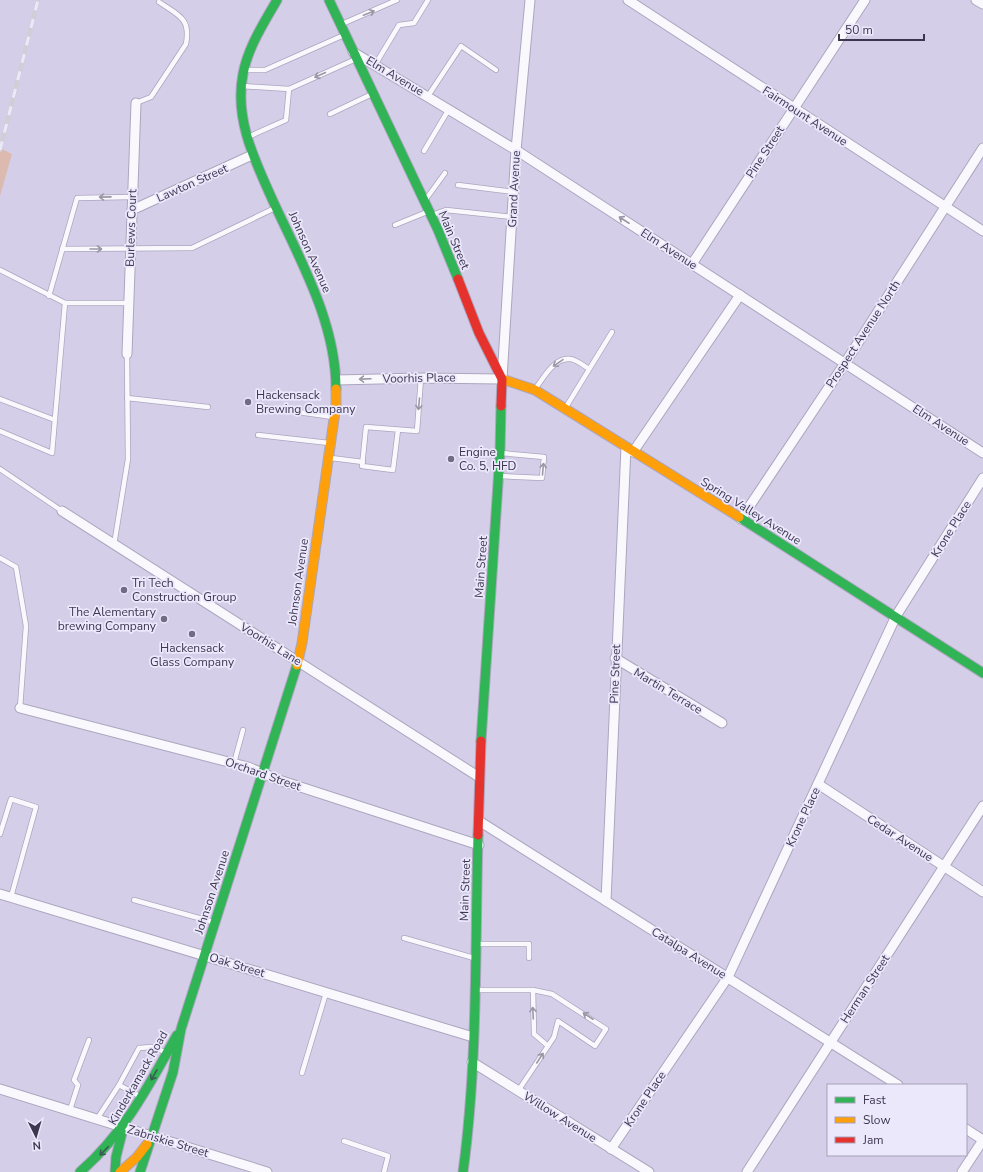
<svg xmlns="http://www.w3.org/2000/svg" width="983" height="1172" font-family="'Nunito Sans',sans-serif">
<style>
.green{fill:#dcbab0}
.lines{fill:none;stroke-linecap:round;stroke-linejoin:round}
.lane-casing{stroke:#aca6be;stroke-width:6}
.street-casing{stroke:#aca6be;stroke-width:11}
.fast-casing{stroke:#aca6be;stroke-width:11}
.slow-casing{stroke:#aca6be;stroke-width:11}
.jam-casing{stroke:#aca6be;stroke-width:11}
.lane{stroke:#f9f8fc;stroke-width:4.5}
.street{stroke:#f9f8fc;stroke-width:9}
.fast{stroke:#30b455;stroke-width:9}
.slow{stroke:#ff9f0a;stroke-width:9}
.jam{stroke:#e5322d;stroke-width:9}
.rail-casing{stroke:#d0ced6;stroke-width:4.5}
.rail{stroke:#ece8fc;stroke-width:3;stroke-dasharray:9;stroke-linecap:butt}
.oneway{stroke:#9a97a6}
.oneway2{stroke:#385c51}
.poi-dot{fill:#716b85;stroke:#ece8fc;stroke-width:1.5}
.labels{text-anchor:middle;stroke-width:3.5;stroke-linejoin:round;paint-order:stroke}
.street-label{font-size:12px;fill:#3c364f;stroke:#ece8fc}
.poi-label{font-size:12px;fill:#3c364f;stroke:#ece8fc;text-anchor:start}
</style>
<rect width="100%" height="100%" fill="#d4cee9"/>
<polygon class="green" points="0,148 12,154 0,196"/>
<g class="lines">
<g class="lane-casing">
<g id="lane">
<polyline points="342,24 397,0"/>
<polyline points="375,65 399,25 414,23 428,0"/>
<polyline points="245,70 265,70 344,35"/>
<polyline points="242,86 289,89 356,59"/>
<polyline points="428,96 461,46 496,70"/>
<path d="M136 103 151 97 186 44C191 18 178 15 159 2"/>
<polyline points="330,114 372,94"/>
<polyline points="248,137 286,120 289,89"/>
<polyline points="424,151 449,109"/>
<polyline points="458,185 514,192"/>
<polyline points="426,199 445,173"/>
<polyline points="432,215 446,210 513,217"/>
<polyline points="395,225 427,212"/>
<polyline points="62,249 192,248 275,208"/>
<polyline points="0,270 65,303"/>
<polyline points="49,296 77,198 132,197"/>
<path d="M535 389C543 379 554 357 570 359 576 359 584 366 589 369"/>
<polyline points="127,398 208,407"/>
<polyline points="0,399 55,420"/>
<polyline points="263,407 333,417"/>
<polyline points="566,407 612,332"/>
<polyline points="398,430 393,470 362,466 366,427 417,431 421,378"/>
<polyline points="0,431 52,453 65,303 129,303"/>
<polyline points="258,435 329,443"/>
<polyline points="331,458 363,462"/>
<polyline points="0,469 62,511"/>
<polyline points="500,476 542,478 544,457 501,453"/>
<polyline points="114,545 128,459 127,354"/>
<polyline points="0,558 16,567 26,626 20,708"/>
<polyline points="234,763 243,730"/>
<polyline points="0,834 11,799 36,807 11,897"/>
<polyline points="134,900 213,922"/>
<polyline points="404,938 474,958"/>
<polyline points="476,944 529,944 529,958"/>
<polyline points="475,990 533,990 534,1034 548,1046"/>
<polyline points="302,1073 326,993"/>
<polyline points="518,1091 554,1037 558,1021 595,1046 606,1029 552,994 533,990"/>
<polyline points="141,1097 119,1085 139,1048 152,1047 165,1052"/>
<polyline points="70,1110 78,1085 74,1080 89,1040"/>
<polyline points="97,1119 119,1085"/>
<polyline points="344,1141 388,1156 384,1172"/>
</g>
</g>
<g class="street-casing">
<g id="street">
<polyline points="628,0 983,231"/>
<polyline points="976,0 983,4"/>
<polyline points="353,52 516,150 983,453"/>
<polyline points="132,210 252,155"/>
<polyline points="692,264 865,0"/>
<polyline points="127,354 136,103"/>
<polyline points="336,380 421,378 502,379 516,150 530,0"/>
<polyline points="633,452 740,295"/>
<polyline points="62,511 479,777"/>
<polyline points="741,519 845,363 983,148"/>
<polyline points="615,658 722,723"/>
<polyline points="20,708 248,767 279,780 479,845"/>
<polyline points="818,784 983,892"/>
<polyline points="479,821 898,1085"/>
<polyline points="0,894 473,1037"/>
<polyline points="606,901 626,447"/>
<polyline points="472,1062 649,1172"/>
<polyline points="0,1089 267,1172"/>
<polyline points="966,1129 983,1140"/>
<polyline points="611,1149 728,977 896,616 983,478"/>
<polyline points="747,1172 983,806"/>
<polyline points="962,1172 983,1140"/>
</g>
</g>
<g class="fast-casing">
<g id="fast">
<path d="M277 0C264 23 248 47 243 74 234 119 255 161 273 201 300 260 336 322 336 389"/>
<polyline points="329,0 438,230 458,279"/>
<polyline points="739,517 983,673"/>
<polyline points="481,741 500,453 501,406"/>
<path d="M80 1172C124 1134 149 1085 177 1035"/>
<polyline points="115,1172 116,1157 122,1133"/>
<polyline points="140,1172 173,1072 181,1029 297,665"/>
<path d="M463 1172C478 1061 475 947 478 835"/>
</g>
</g>
<g class="slow-casing">
<g id="slow">
<polyline points="502,379 535,390 739,517"/>
<polyline points="297,665 302,643 336,405 336,389"/>
<polyline points="120,1172 137,1157 147,1144"/>
</g>
</g>
<g class="jam-casing">
<g id="jam">
<polyline points="458,279 479,333 502,379 501,406"/>
<polyline points="478,835 481,741"/>
</g>
</g>
<use href="#lane" class="lane"/>
<use href="#street" class="street"/>
<use href="#fast" class="fast"/>
<use href="#slow" class="slow"/>
<use href="#jam" class="jam"/>
<g class="rail-casing">
<polyline id="rail" points="0,150 38,0"/>
</g>
<use href="#rail" class="rail"/>
</g>
<defs><path id="oneway-shaft" d="M-6 0H5M1.5-3L5.5 0L1.5 3" fill="none" stroke-width="1.6" stroke-linecap="round" stroke-linejoin="round"/></defs>
<g class="oneway">
<use href="#oneway-shaft" transform="translate(369 13) rotate(-22)"/>
<use href="#oneway-shaft" transform="translate(320 75) rotate(156)"/>
<use href="#oneway-shaft" transform="translate(105 197) rotate(179)"/>
<use href="#oneway-shaft" transform="translate(624 220) rotate(-147)"/>
<use href="#oneway-shaft" transform="translate(96 249)"/>
<use href="#oneway-shaft" transform="translate(558 363) rotate(146)"/>
<use href="#oneway-shaft" transform="translate(365 379) rotate(178)"/>
<use href="#oneway-shaft" transform="translate(419 404) rotate(95)"/>
<use href="#oneway-shaft" transform="translate(543 469) rotate(-85)"/>
<use href="#oneway-shaft" transform="translate(533 1013) rotate(-93)"/>
<use href="#oneway-shaft" transform="translate(588 1016) rotate(-147)"/>
<use href="#oneway-shaft" transform="translate(540 1058) rotate(-57)"/>
</g>
<g class="oneway2">
<use href="#oneway-shaft" transform="translate(154 1075) rotate(120)"/>
<use href="#oneway-shaft" transform="translate(104 1151) rotate(134)"/>
</g>
<g class="poi-dot">
<circle cx="248" cy="402" r="4"/>
<circle cx="451" cy="459" r="4"/>
<circle cx="124" cy="590" r="4"/>
<circle cx="164" cy="619" r="4"/>
<circle cx="192" cy="634" r="4"/>
</g>
<g class="labels">
<g class="street-label">
<text transform="translate(395 76) rotate(31)" y="4">Elm Avenue</text>
<text transform="translate(805 116) rotate(33)" y="4">Fairmount Avenue</text>
<text transform="translate(765 152) rotate(-57)" y="4">Pine Street</text>
<text transform="translate(192 183) rotate(-24)" y="4">Lawton Street</text>
<text transform="translate(514 189) rotate(-87)" y="4">Grand Avenue</text>
<text transform="translate(131 228) rotate(-88)" y="4">Burlews Court</text>
<text transform="translate(454 240) rotate(67)" y="4">Main Street</text>
<text transform="translate(669 249) rotate(33)" y="4">Elm Avenue</text>
<text transform="translate(310 252) rotate(66)" y="4">Johnson Avenue</text>
<text transform="translate(863 334) rotate(-57)" y="4">Prospect Avenue North</text>
<text transform="translate(419 378) rotate(-1)" y="4">Voorhis Place</text>
<text transform="translate(941 425) rotate(33)" y="4">Elm Avenue</text>
<text transform="translate(751 511) rotate(32)" y="4">Spring Valley Avenue</text>
<text transform="translate(951 529) rotate(-58)" y="4">Krone Place</text>
<text transform="translate(481 567) rotate(-86)" y="4">Main Street</text>
<text transform="translate(298 582) rotate(-82)" y="4">Johnson Avenue</text>
<text transform="translate(271 644) rotate(32)" y="4">Voorhis Lane</text>
<text transform="translate(615 674) rotate(-88)" y="4">Pine Street</text>
<text transform="translate(668 691) rotate(31)" y="4">Martin Terrace</text>
<text transform="translate(263 774) rotate(19)" y="4">Orchard Street</text>
<text transform="translate(803 817) rotate(-65)" y="4">Krone Place</text>
<text transform="translate(900 838) rotate(33)" y="4">Cedar Avenue</text>
<text transform="translate(465 890) rotate(-88)" y="4">Main Street</text>
<text transform="translate(212 892) rotate(-72)" y="4">Johnson Avenue</text>
<text transform="translate(689 953) rotate(32)" y="4">Catalpa Avenue</text>
<text transform="translate(237 965) rotate(17)" y="4">Oak Street</text>
<text transform="translate(865 989) rotate(-57)" y="4">Herman Street</text>
<text transform="translate(138 1078) rotate(-60)" y="4">Kinderkamack Road</text>
<text transform="translate(645 1099) rotate(-56)" y="4">Krone Place</text>
<text transform="translate(560 1117) rotate(32)" y="4">Willow Avenue</text>
<text transform="translate(168 1141) rotate(17)" y="4">Zabriskie Street</text>
</g>
<g class="poi-label">
<text x="256" y="399">Hackensack<tspan x="256" dy="14">Brewing Company</tspan></text>
<text x="459" y="456">Engine<tspan x="459" dy="14">Co. 5, HFD</tspan></text>
<text x="132" y="587">Tri Tech<tspan x="132" dy="14">Construction Group</tspan></text>
<text x="156" y="616" text-anchor="end">The Alementary<tspan x="156" dy="14">brewing Company</tspan></text>
<text x="192" y="652" text-anchor="middle">Hackensack<tspan x="192" dy="14">Glass Company</tspan></text>
</g>
</g>
<rect x="827" y="1084" width="140" height="72" fill="#ece8fc" stroke="#a6a1b7"/>
<rect x="835" y="1097" width="20" height="6" fill="#30b455" stroke="#a6a1b7"/>
<text x="863" y="1104" font-size="12" fill="#3c364f">Fast</text>
<rect x="835" y="1117" width="20" height="6" fill="#ff9f0a" stroke="#a6a1b7"/>
<text x="863" y="1124" font-size="12" fill="#3c364f">Slow</text>
<rect x="835" y="1137" width="20" height="6" fill="#e5322d" stroke="#a6a1b7"/>
<text x="863" y="1144" font-size="12" fill="#3c364f">Jam</text>
<g transform="translate(36 1136) rotate(175)" stroke="#ece8fc" stroke-width="3" paint-order="stroke">
<path d="M0-3L7 15L0 10L-7 15Z" fill="#3c364f"/>
<text y="-6" font-size="11" font-weight="bold" text-anchor="middle" fill="#3c364f">N</text>
</g>
<path d="M839 34v6h85v-6" fill="none" stroke="#3c364f" stroke-width="2"/>
<text x="845" y="34" font-size="12" fill="#3c364f" stroke="#ece8fc" stroke-width="3" paint-order="stroke">50 m</text>
</svg>
